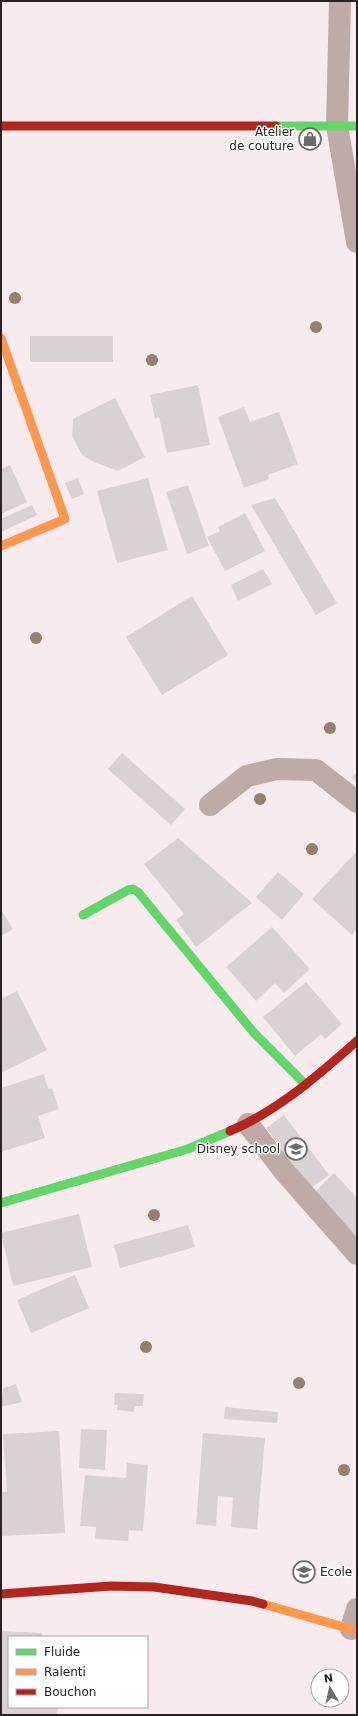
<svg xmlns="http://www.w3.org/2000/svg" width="358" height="1716" font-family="'DejaVu Sans',sans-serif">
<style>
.building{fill:#d9d1d4}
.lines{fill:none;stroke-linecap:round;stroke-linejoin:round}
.street{stroke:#beaaa7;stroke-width:22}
.fast{stroke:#63d668;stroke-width:9}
.slow{stroke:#ff974d;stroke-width:9}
.jam{stroke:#b3261e;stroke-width:9}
.tree{fill:#94806e}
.labels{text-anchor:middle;stroke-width:3;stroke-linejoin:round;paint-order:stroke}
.poi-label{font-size:12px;fill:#292122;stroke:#fff;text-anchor:end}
</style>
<rect width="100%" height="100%" fill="#f8ebee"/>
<g class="building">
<rect x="30" y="336" width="83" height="26"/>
<polygon points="198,385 210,445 167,453 159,417 155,419 150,395"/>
<polygon points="115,398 145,457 118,471 94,462 82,455 72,436 73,419"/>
<polygon points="244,407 250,422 279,412 298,464 268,475 269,479 244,488 218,417"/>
<polygon points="10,465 27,502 1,514 1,469"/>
<polygon points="78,478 84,494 72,499 65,483"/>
<polygon points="148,478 168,550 117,563 97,491"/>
<polygon points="188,485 209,546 187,554 166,492"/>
<polygon points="275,498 337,603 316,615 251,505"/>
<polygon points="32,505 37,515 1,532 1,519"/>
<polygon points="245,513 265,551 225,571 207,537 220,531 218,527"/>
<polygon points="263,569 272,584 238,601 231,585"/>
<polygon points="192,596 228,655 162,695 126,637"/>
<polygon points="122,753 185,809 171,825 108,769"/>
<polygon points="357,772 357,784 351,777"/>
<polygon points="178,838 252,903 196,947 176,920 184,914 144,864"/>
<polygon points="357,851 357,929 352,935 312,899"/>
<polygon points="278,872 304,894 282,920 256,897"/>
<polygon points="1,909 13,929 1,936"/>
<polygon points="272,927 310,969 284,993 275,983 256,1001 226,967"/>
<polygon points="306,982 342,1024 325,1039 321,1034 295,1056 263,1017"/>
<polygon points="17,991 47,1050 1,1073 1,999"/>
<polygon points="44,1074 48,1089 52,1088 59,1109 38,1116 45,1138 1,1152 1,1088"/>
<polygon points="284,1115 329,1175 311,1188 266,1128"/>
<polygon points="334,1173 357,1198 357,1237 315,1192"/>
<polygon points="79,1214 92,1267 13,1286 1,1233"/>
<polygon points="188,1225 195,1247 120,1268 114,1245"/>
<polygon points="75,1275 89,1308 31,1333 17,1300"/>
<polygon points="16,1384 22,1402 1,1407 3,1388"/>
<polygon points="115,1393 144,1394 143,1406 134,1406 134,1412 117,1410 118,1405 114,1405"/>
<polygon points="225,1407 278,1412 277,1423 224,1419"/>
<polygon points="81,1429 107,1430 105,1470 79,1468"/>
<polygon points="59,1431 65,1533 1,1536 1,1492 7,1492 3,1434"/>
<polygon points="203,1433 265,1438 257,1529 231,1527 233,1497 218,1496 216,1526 196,1524"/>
<polygon points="127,1463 148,1465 143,1531 129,1530 128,1541 95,1539 96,1527 80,1526 85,1475 126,1478"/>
<polygon points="1,1631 42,1633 41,1637 9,1637 9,1707 58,1707 57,1715 1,1715"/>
</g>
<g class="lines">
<g class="street">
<polyline points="340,1 337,126 357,242"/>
<polyline points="210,805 247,776 277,769 316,770 357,802"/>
<polyline points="248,1124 284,1171 357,1254"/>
<polyline points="351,1629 357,1609"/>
</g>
<g class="fast">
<polyline points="276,126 357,126"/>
<polyline points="83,915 128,890 133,889 138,892 254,1033 306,1085"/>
<polyline points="1,1203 188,1149 230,1131"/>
</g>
<g class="slow">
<polyline points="1,338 65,519 1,546"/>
<polyline points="263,1604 357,1631"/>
</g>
<g class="jam">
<polyline points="1,126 276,126"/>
<path d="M230 1131C278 1111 318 1075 357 1041"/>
<polyline points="1,1594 111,1586 154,1587 252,1601 263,1604"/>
</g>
</g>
<g class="tree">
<circle cx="15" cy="298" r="6"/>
<circle cx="316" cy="327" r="6"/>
<circle cx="152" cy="360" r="6"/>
<circle cx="36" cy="638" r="6"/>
<circle cx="330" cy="728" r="6"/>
<circle cx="260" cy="799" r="6"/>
<circle cx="312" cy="849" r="6"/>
<circle cx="154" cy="1215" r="6"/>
<circle cx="146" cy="1347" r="6"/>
<circle cx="299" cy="1383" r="6"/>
<circle cx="344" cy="1470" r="6"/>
</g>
<defs>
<g id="shop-ring" transform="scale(1.15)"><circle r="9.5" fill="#fff" stroke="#716869" stroke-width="1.5"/><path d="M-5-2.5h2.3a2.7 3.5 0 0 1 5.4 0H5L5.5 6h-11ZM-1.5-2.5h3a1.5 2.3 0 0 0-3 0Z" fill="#716869"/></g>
<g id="school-ring" transform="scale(1.15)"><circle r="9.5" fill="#fff" stroke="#716869" stroke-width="1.5"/><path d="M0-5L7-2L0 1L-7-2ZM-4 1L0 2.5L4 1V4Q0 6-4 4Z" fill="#716869"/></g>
</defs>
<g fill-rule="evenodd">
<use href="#shop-ring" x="310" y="139"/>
<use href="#school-ring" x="296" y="1149"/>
<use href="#school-ring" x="304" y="1572"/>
</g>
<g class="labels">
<g class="poi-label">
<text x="294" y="136">Atelier<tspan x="294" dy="14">de couture</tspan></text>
<text x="280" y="1153">Disney school</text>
<text x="320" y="1576" text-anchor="start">Ecole</text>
</g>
</g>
<rect width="358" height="1716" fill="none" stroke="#292122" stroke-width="4"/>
<rect x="8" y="1636" width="140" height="72" fill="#ffffff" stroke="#a9a6a7"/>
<rect x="16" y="1649" width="20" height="6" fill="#63d668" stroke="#a9a6a7"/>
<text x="44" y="1656" font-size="12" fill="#292122">Fluide</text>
<rect x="16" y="1669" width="20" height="6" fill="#ff974d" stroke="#a9a6a7"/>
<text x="44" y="1676" font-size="12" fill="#292122">Ralenti</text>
<rect x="16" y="1689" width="20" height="6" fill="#b3261e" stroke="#a9a6a7"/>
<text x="44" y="1696" font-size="12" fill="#292122">Bouchon</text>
<g transform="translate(330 1688) rotate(351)"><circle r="19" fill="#ffffff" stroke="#a9a6a7"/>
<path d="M0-3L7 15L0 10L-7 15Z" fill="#716869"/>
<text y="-6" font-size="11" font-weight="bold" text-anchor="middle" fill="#292122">N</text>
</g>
</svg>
